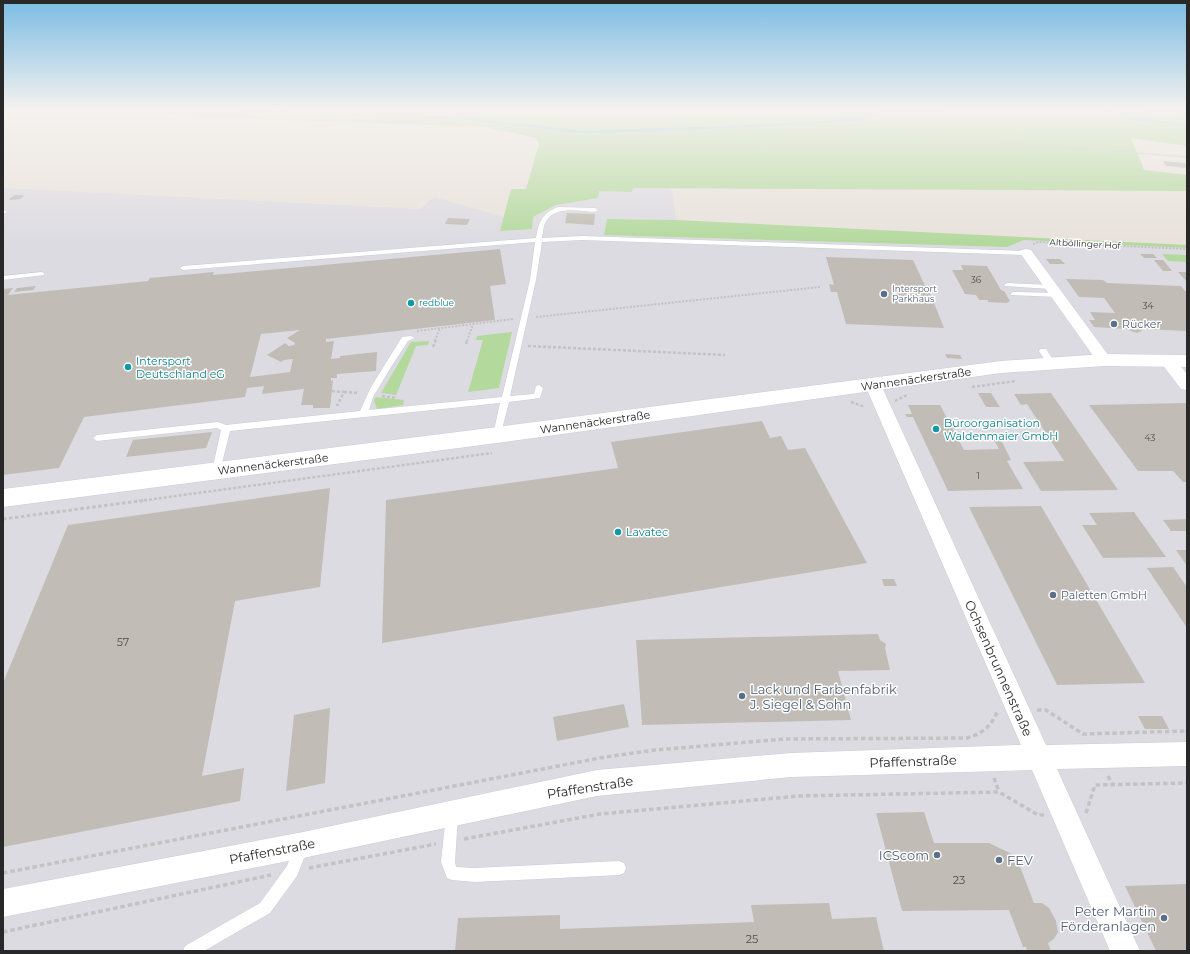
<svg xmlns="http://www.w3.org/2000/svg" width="1190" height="954" font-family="Montserrat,sans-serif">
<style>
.industrial{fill:#dcdbe1}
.green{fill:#b3d99d}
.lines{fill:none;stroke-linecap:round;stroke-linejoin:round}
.stream{stroke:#79c7df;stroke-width:2.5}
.building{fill:#c1bdb6;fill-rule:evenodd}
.lane-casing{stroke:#c9cdd8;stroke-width:1}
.street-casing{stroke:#c9cdd8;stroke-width:1}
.secondary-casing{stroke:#c9cdd8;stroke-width:1}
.path-far4{stroke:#c3c3c3;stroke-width:1.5;stroke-dasharray:2 1;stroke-linecap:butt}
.path-far3{stroke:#c3c3c3;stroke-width:2;stroke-dasharray:2 1.5;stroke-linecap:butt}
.path-far2{stroke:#c3c3c3;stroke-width:2.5;stroke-dasharray:3 2;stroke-linecap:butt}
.path-far1{stroke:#c3c3c3;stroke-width:3;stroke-dasharray:3.5 2.5;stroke-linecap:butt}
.path{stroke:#c3c3c3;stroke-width:3.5;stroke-dasharray:4.5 3;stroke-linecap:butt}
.lane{fill:#fff;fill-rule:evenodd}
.street{fill:#fff;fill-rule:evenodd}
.secondary{fill:#fff;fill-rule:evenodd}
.service-dot{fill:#5c6f8a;stroke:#fff;stroke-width:1.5}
.culture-dot{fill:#0f9aa8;stroke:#fff;stroke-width:1.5}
.labels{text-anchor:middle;stroke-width:3;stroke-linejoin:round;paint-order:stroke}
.far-street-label{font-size:9px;fill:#282828;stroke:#fff}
.number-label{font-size:9px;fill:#4e4d4c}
.far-service-label{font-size:9px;fill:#4e5e75;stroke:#fff;text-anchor:start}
.far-culture-label{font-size:9px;fill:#0d838f;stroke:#fff;text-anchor:start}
.service-label{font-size:11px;fill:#4e5e75;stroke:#fff;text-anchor:start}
.culture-label{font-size:11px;fill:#0d838f;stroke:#fff;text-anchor:start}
.street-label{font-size:11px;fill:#282828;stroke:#fff}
.near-number-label{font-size:11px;fill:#4e4d4c}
.near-street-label{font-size:13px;fill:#282828;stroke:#fff}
.near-service-label{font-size:13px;fill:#4e5e75;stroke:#fff;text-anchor:start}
</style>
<rect width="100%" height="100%" fill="#e8e2db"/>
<polygon class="industrial" points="3,188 420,209 434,197 504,217 500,230 532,229 533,217 556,205 598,198 598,191 632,192 633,188 671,188 676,220 607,219 604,235 1007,247 1024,240 1187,248 1187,951 3,951"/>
<g class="green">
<polygon points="160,111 1187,111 1187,146 1131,138 1144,170 1187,175 1187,191 633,188 632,192 599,191 598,198 556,205 533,217 532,229 500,231 511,189 526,189 539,144 536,138 484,127 201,117 174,114"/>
<polygon points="607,219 676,220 1187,245 1187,248 1024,240 1007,247 604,235"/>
<polygon points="1162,254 1187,255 1187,262 1168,261"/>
<polygon points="512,332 499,388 468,392 483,340 476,340 477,336"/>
<polygon points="429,341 428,345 416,346 396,395 381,393 411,342"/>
<polygon points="376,397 404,400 403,405 377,409 374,400"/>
</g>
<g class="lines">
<g class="stream">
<polyline points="239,111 458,118 583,132 729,127 857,120 882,112 944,111"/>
<polyline points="1105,111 1126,118 1187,125"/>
<polyline points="1148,111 1187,112"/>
</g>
</g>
<g class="building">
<polygon points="1163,161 1185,163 1187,168 1166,166"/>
<polygon points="15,195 23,195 24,196 20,199 10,200 9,199"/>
<polygon points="567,213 595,214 594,225 565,223"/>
<polygon points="448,218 470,219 467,225 445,224"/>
<path d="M500 249 506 284 490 286 495 320 326 339V342L334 341 331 359 340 358V356L377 352 376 371 337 374V378H331V381L333 380 330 408H313V405H301L304 389 262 394 264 386 247 388 245 397 84 417 59 468 3 475V289L13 288 8 295 148 281 150 278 214 272 213 275ZM300 330 287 338 295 343 294 345 289 346 285 343 267 355 281 362 284 360 293 359 290 372 250 377 261 334Z"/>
<polygon points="1140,254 1153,254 1157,258 1144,258"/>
<polygon points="826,257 913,260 926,288 928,288 944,328 846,324 837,292 831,292 829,284 834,285"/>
<polygon points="1046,259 1060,259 1065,264 1050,264"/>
<polygon points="1154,260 1163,260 1172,271 1163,271"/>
<polygon points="961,265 987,266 1001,290 1004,291 1010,301 1007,303 988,302 988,300 979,300 976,295 965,294 952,270 963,270"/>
<polygon points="1178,272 1187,272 1187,282"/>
<polygon points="1066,279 1103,280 1107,283 1181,286 1187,293 1187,331 1140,329 1142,331 1137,333 1126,329 1094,327 1089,320 1095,320 1090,312 1115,313 1104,298 1079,297"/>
<polygon points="36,286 33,290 14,292 17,288"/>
<polygon points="945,354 960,355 962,359 947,358"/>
<polygon points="978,393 991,393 1000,407 986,407"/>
<polygon points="1051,393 1118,490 1041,491 1023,462 1064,461 1027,404 1021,405 1014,394"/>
<polygon points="1186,403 1187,482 1183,482 1173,471 1138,471 1089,405"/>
<polygon points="908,405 940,405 964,450 999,449 994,440 1001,440 1011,460 1007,461 1023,489 948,491 913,417 907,417 905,414 912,414"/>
<polygon points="762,421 770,438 781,436 788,450 805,448 867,563 382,643 386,500 618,468 611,442"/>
<polygon points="212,432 206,448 126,457 133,440"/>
<polygon points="330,488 320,587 235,601 202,776 244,768 240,801 3,847 3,683 68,525"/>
<polygon points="1041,506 1145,683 1057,685 969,507"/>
<polygon points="1134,512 1166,557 1103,558 1082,525 1097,525 1089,513"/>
<polygon points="1187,519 1187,531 1171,531 1163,520"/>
<polygon points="1176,550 1187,550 1187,566"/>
<polygon points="1173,567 1187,587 1187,628 1147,568"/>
<polygon points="882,579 894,579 897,586 884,586"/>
<polygon points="878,634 880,640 886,644 885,648 890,670 838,671 851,720 642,725 636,640"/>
<polygon points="624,704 629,727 557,741 553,717"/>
<polygon points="330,708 325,783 286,791 294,715"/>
<polygon points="1138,716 1162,716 1169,729 1145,729"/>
<polygon points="924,812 934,843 989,843 1016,856 1034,903 1042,903 1049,908 1056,921 1058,932 1054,939 1048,943 1051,951 1027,951 1026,947 1023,947 1009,910 902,911 876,813"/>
<polygon points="1187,884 1187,951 1156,951 1125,886"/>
<polygon points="829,903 832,919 876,917 884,951 455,951 458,918 560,915 560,929 754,922 751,905"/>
</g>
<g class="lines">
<g class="lane-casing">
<g id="lane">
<path d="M558 207 595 208 598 210 595 212C581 211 556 206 547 220 543 225 543 232 542 238L582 236 1026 251 1029 253 1026 255 582 240 542 242 536 280 510 396 534 394 536 386 539 385 543 388 540 398 509 402 500 437H494L493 435 500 403 230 431 220 471 216 474 212 471 221 430 217 428 97 441 93 438 97 435 218 422 226 425 360 411 371 387 402 337 411 336 415 338 408 341 391 367 373 397 369 410 502 397 530 280 535 242 183 270 180 268 183 266 536 238C539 222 541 214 558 207Z"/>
<polygon points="3,210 6,211 7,212 3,214"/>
<polygon points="42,272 44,273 44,275 3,280 3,276"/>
<polygon points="1007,283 1051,285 1054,287 1051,289 1005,286 1004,285"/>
<polygon points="1013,292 1057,293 1060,295 1057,297 1011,295 1010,294"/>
<polygon points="1040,349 1046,349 1055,363 1054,365 1048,365 1039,351"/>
<polygon points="452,809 457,810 458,815 455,862 456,867 475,868 619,861 624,863 626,868 624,873 619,875 475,882 452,880 447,878 441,862 446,815 447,810"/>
<polygon points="301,841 306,843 308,848 297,876 270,913 204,951 183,951 185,946 260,903 287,866 296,843"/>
</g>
</g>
<g class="street-casing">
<g id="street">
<polygon points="1026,249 1031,250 1109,356 1112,360 1109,364 1104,365 1099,364 1020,253 1021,250"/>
<polygon points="1167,355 1172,356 1187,374 1187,390 1181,389 1159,360 1162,356"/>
<polygon points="873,380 879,381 881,385 1046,745 1187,742 1187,766 1057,769 1140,951 1110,951 1032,770 791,777 597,796 303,858 3,917 3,889 303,832 597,770 791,753 1021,745 865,385 867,381"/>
</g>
</g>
<g class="secondary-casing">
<polygon id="secondary" points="1104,354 1187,355 1187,367 1104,366 1001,373 497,443 3,507 3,489 497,427 1001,361"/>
</g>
<g class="path-far4">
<polyline points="179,111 251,116 481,124 569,136 613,137 831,129 1187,157"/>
<polyline points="836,128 869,120 892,111"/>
<polyline points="1183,181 1187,182"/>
</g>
<g class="path-far3">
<polyline points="1033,244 1039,242 1187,249"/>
<polyline points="536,317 820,287"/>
<polyline points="417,331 513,319"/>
<polyline points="435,341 440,328"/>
<polyline points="467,341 473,324"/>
</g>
<g class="path-far2">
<polyline points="466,344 467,340"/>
<polyline points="528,346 725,355"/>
<polyline points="433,347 436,340"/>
<polyline points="972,387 1016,381"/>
<polyline points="332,391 344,392 337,406"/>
<polyline points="344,392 359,393"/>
<polyline points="382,396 397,398"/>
<polyline points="895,401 907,395"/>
<polyline points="851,402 865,407"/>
<polyline points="139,501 492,453"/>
</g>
<polyline class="path-far1" points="3,519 147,500"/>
<g class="path">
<polyline points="1037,710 1046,710 1083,734 1187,731"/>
<polyline points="1108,776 1112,784"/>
<polyline points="994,778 999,792"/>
<polyline points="1086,813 1095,785 1187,783"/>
<polyline points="464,839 600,814 799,796 999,792 1038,815 1044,815"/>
<polyline points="309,868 436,844"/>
<path d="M3 873 605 757 655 750 785 739 967 738C984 733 991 726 998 710"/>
<polyline points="3,932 271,875"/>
</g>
<use href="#lane" class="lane"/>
<use href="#street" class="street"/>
<use href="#secondary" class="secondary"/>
</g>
<linearGradient id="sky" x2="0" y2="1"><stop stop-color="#7bbce4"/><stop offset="0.45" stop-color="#f5f2ef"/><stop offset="1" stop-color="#f5f2ef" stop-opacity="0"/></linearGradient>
<rect width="1190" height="244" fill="url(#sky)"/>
<g class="service-dot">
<circle cx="884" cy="294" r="4"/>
<circle cx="1114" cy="324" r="4"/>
<circle cx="1053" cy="595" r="4"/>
<circle cx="742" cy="696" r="4"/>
<circle cx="937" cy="855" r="4"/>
<circle cx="999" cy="860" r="4"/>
<circle cx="1164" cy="918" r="4"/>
</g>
<g class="culture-dot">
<circle cx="411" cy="303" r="4"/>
<circle cx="128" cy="367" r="4"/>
<circle cx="936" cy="429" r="4"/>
<circle cx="618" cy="532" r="4"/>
</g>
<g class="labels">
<g class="far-street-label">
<text transform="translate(1085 244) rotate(3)" y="3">Altböllinger Hof</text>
</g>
<g class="number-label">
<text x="976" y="283">36</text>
<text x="1148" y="309">34</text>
<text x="1150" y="441">43</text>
<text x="978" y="479">1</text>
</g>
<g class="far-service-label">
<text x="892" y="292">Intersport<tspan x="892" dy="10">Parkhaus</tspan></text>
</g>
<g class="far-culture-label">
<text x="419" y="306">redblue</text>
</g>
<g class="service-label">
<text x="1122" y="328">Rücker</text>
<text x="1061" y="599">Paletten GmbH</text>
</g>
<g class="culture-label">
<text x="136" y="365">Intersport<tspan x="136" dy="13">Deutschland eG</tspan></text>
<text x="944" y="427">Büroorganisation<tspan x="944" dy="13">Waldenmaier GmbH</tspan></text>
<text x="626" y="536">Lavatec</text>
</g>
<g class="street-label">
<text transform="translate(916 379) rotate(-8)" y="4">Wannenäckerstraße</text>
<text transform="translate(595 422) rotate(-8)" y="4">Wannenäckerstraße</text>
<text transform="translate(273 464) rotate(-7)" y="4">Wannenäckerstraße</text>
</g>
<g class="near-number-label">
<text x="123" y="646">57</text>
<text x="959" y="884">23</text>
<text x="752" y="943">25</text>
</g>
<g class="near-street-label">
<text transform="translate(999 668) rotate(66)" y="5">Ochsenbrunnenstraße</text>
<text transform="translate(913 761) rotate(-2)" y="5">Pfaffenstraße</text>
<text transform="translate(590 787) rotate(-9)" y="5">Pfaffenstraße</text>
<text transform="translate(272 851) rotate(-11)" y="5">Pfaffenstraße</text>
</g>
<g class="near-service-label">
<text x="750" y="694">Lack und Farbenfabrik<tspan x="750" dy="15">J. Siegel &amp; Sohn</tspan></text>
<text x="929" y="860" text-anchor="end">ICScom</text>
<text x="1007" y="865">FEV</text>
<text x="1156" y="916" text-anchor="end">Peter Martin<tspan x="1156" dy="15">Förderanlagen</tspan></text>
</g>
</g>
<rect width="1190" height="954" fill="none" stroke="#282828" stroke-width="8"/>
</svg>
